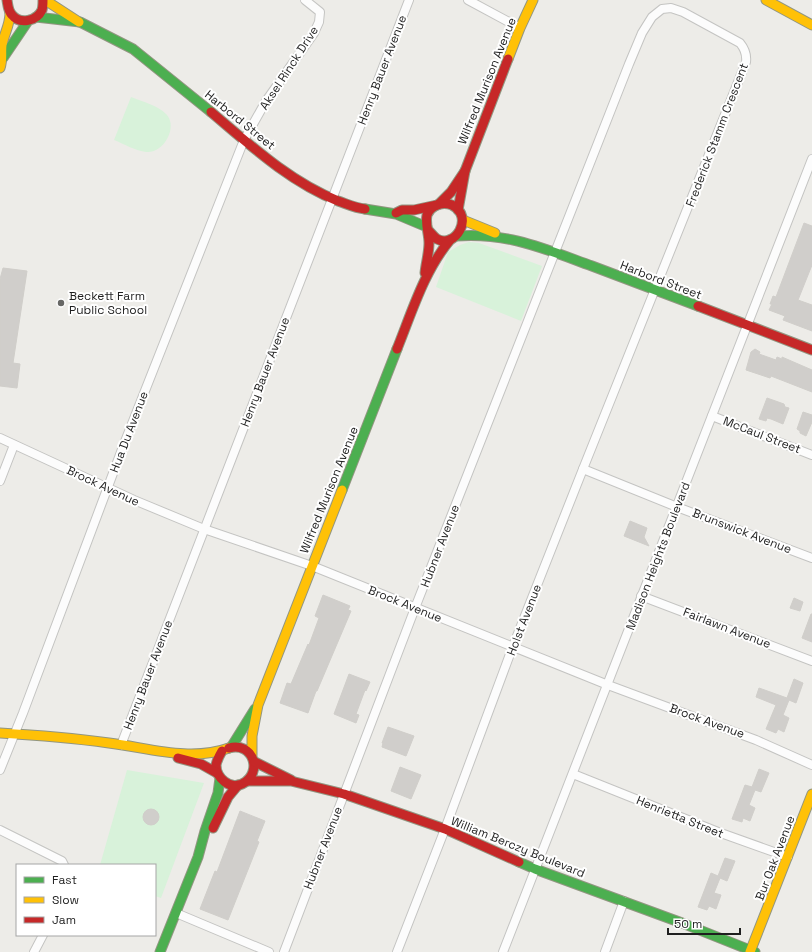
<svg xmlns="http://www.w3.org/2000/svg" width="812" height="952" font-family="'Space Grotesk',sans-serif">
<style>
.park{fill:#d8f2da}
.building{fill:#d0cecb;stroke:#d0ceca}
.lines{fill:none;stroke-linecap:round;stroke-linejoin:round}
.street-casing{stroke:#c4c4c2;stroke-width:10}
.fast-casing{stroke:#929681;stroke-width:11}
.slow-casing{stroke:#929681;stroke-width:11}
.jam-casing{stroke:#929681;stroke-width:11}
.street{stroke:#fcfcfc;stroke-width:8}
.fast{stroke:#4caf50;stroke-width:9}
.slow{stroke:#ffc107;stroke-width:9}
.jam{stroke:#c62828;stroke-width:9}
.poi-dot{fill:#676765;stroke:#fff;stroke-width:1.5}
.labels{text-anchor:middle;stroke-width:4;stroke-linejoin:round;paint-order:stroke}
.street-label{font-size:12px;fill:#1f1f1f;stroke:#fff}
.poi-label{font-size:12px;fill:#1f1f1f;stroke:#fff;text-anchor:start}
</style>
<rect width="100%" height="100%" fill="#edece8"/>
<g class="park">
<path d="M131 97C143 102 158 105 167 115 178 128 163 154 146 152 136 151 124 144 114 140Z"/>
<polygon points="469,242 479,243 542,266 521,321 436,287 448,252 460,245"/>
<polygon points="127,770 204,783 161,898 155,896 155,865 100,865"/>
</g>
<g class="building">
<polygon points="804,223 812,226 812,265 798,300 812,305 812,331 783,320 785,316 769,310 772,304 770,304 773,296 776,297"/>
<polygon points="3,268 27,271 13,363 20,364 17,388 0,386 0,279"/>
<polygon points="755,349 760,352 759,354 776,360 777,357 782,359 782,357 812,370 812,392 771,376 770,378 746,370 751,352"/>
<polygon points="767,398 784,404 785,407 789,408 783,424 771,419 767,418 766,421 759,419"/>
<polygon points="803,412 812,415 812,422 806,436 800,433 800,431 797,429"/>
<polygon points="630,521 647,528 644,537 649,546 624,536"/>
<polygon points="323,595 350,606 348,610 351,611 317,691 316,691 308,713 280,703 287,683 291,684 308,644 309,645 319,618 315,616"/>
<polygon points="794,598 803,602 800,611 790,608"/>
<polygon points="811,614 812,614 812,642 802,638"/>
<polygon points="349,674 370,682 366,691 365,690 356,714 359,715 356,723 334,714"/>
<polygon points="794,679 803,683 796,703 789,700 783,715 789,718 784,732 778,729 776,733 766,729 776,705 756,697 759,688 787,698"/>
<polygon points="388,727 414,736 406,756 382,747 383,743 382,743"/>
<polygon points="400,767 421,775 411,799 391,791"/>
<polygon points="759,769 769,773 761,792 755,790 749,805 755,808 750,821 743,818 742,822 732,819 745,785 752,787"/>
<circle cx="151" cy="817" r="8"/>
<polygon points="240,811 265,821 257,841 259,842 228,920 200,909 215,871 217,872"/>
<polygon points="725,858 735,861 727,881 720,878 714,893 721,895 716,909 709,906 707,910 698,907 711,873 718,876"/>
</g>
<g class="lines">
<g class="street-casing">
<g id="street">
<polyline points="468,0 520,28"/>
<polyline points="712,416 812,455"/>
<polyline points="0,438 134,500 204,529 312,566 608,685 756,740 812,765"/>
<polyline points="583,469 677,507 812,558"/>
<polyline points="0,481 14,445"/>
<polyline points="641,596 812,661"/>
<polyline points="121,745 409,0"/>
<polyline points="0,770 23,713 124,444 244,140 266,101 314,33 319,22 320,12 305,0"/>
<polyline points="573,774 718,832 788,857"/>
<polyline points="0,830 62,861 64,865"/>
<polyline points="176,913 269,952"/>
<polyline points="34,952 43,935"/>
<path d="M284 952 415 608 629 64 642 33 652 17 662 9 671 8 683 12 740 43C745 49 747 54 746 62L583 469 513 646 445 829 397 952"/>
<polyline points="503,952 812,159"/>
<polyline points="605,952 624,901"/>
</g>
</g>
<g class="fast-casing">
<g id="fast">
<polyline points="36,17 80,22 133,49 211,112"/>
<polyline points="3,58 28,21"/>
<polyline points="365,209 396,214 427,227"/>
<path d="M456 236C508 232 545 249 592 266 627 279 663 293 698 306"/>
<polyline points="342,490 397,349"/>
<polyline points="232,746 255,709"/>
<polyline points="519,862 535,869 682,923 755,952"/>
<polyline points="160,952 198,857 205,831 218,793 220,778"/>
</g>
</g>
<g class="slow-casing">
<g id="slow">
<polyline points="45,0 79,22"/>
<polyline points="766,0 812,25"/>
<polyline points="508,59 520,28 533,0"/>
<path d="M0 68C3 60 1 53 2 45 4 34 10 25 10 13"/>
<polyline points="463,220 495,233"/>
<path d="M0 733C36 735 73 738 109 743 149 748 190 762 229 748"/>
<polyline points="252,755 252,736 258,705 342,490"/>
<polyline points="750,952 812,794"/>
</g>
</g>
<g class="jam-casing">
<g id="jam">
<path d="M7 0C8 6 8 11 12 15 20 25 37 21 42 10 43 7 43 3 43 0"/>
<path d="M211 112C250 145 290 182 338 201 347 204 355 208 365 209"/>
<polyline points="439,204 451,192 465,171 508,59"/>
<polyline points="458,210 465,171"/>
<polyline points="396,213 402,210 414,210 437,205"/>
<path d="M425 273C426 263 429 253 429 243 429 234 425 224 427 215 428 212 431 208 435 206 440 203 447 203 452 205 475 217 455 249 437 239 434 237 431 233 428 230"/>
<polyline points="698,306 812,350"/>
<path d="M397 349C412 312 424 271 450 240"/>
<path d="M222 751C219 756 217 760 216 765 216 778 230 790 242 784 264 773 253 741 229 748"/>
<polyline points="178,758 201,764 217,773"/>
<polyline points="255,762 291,780"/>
<polyline points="248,781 291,781 344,794 445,829 519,862"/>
<polyline points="213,828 228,797 238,785"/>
</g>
</g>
<use href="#street" class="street"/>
<use href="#fast" class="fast"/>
<use href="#slow" class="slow"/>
<use href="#jam" class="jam"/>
</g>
<circle class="poi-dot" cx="61" cy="303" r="4"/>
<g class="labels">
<g class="street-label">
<text transform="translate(289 68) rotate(-57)" y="4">Aksel Rinck Drive</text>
<text transform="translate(382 70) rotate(-69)" y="4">Henry Bauer Avenue</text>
<text transform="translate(487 81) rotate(-68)" y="4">Wilfred Murison Avenue</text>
<text transform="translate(240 120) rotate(39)" y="4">Harbord Street</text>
<text transform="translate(717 135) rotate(-69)" y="4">Frederick Stamm Crescent</text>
<text transform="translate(661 280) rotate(21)" y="4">Harbord Street</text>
<text transform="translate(265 372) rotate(-69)" y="4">Henry Bauer Avenue</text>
<text transform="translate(129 432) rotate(-69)" y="4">Hua Du Avenue</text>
<text transform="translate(762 435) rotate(21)" y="4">McCaul Street</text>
<text transform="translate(103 486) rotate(25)" y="4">Brock Avenue</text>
<text transform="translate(329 490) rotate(-68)" y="4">Wilfred Murison Avenue</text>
<text transform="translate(742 531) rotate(21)" y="4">Brunswick Avenue</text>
<text transform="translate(440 546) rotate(-69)" y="4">Hubner Avenue</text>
<text transform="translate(658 556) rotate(-69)" y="4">Madison Heights Boulevard</text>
<text transform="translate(405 604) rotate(22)" y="4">Brock Avenue</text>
<text transform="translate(524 620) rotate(-69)" y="4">Holst Avenue</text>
<text transform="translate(727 628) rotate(21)" y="4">Fairlawn Avenue</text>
<text transform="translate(148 675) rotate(-69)" y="4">Henry Bauer Avenue</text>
<text transform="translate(707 721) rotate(20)" y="4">Brock Avenue</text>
<text transform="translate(680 817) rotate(22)" y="4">Henrietta Street</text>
<text transform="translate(518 847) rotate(22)" y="4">William Berczy Boulevard</text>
<text transform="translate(323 848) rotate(-69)" y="4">Hubner Avenue</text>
<text transform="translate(775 858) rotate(-69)" y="4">Bur Oak Avenue</text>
</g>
<g class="poi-label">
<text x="69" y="300">Beckett Farm<tspan x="69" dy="14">Public School</tspan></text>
</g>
</g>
<rect x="16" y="864" width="140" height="72" fill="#ffffff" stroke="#a5a5a5"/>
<rect x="24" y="877" width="20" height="6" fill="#4caf50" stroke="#a5a5a5"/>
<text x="52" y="884" font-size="12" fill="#1f1f1f">Fast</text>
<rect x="24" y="897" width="20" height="6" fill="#ffc107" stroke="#a5a5a5"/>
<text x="52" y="904" font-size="12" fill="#1f1f1f">Slow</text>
<rect x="24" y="917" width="20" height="6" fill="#c62828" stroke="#a5a5a5"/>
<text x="52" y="924" font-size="12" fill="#1f1f1f">Jam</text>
<path d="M668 928v6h72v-6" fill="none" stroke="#1f1f1f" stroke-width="2"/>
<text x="674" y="928" font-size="12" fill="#1f1f1f" stroke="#ffffff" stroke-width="3" paint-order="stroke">50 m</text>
</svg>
